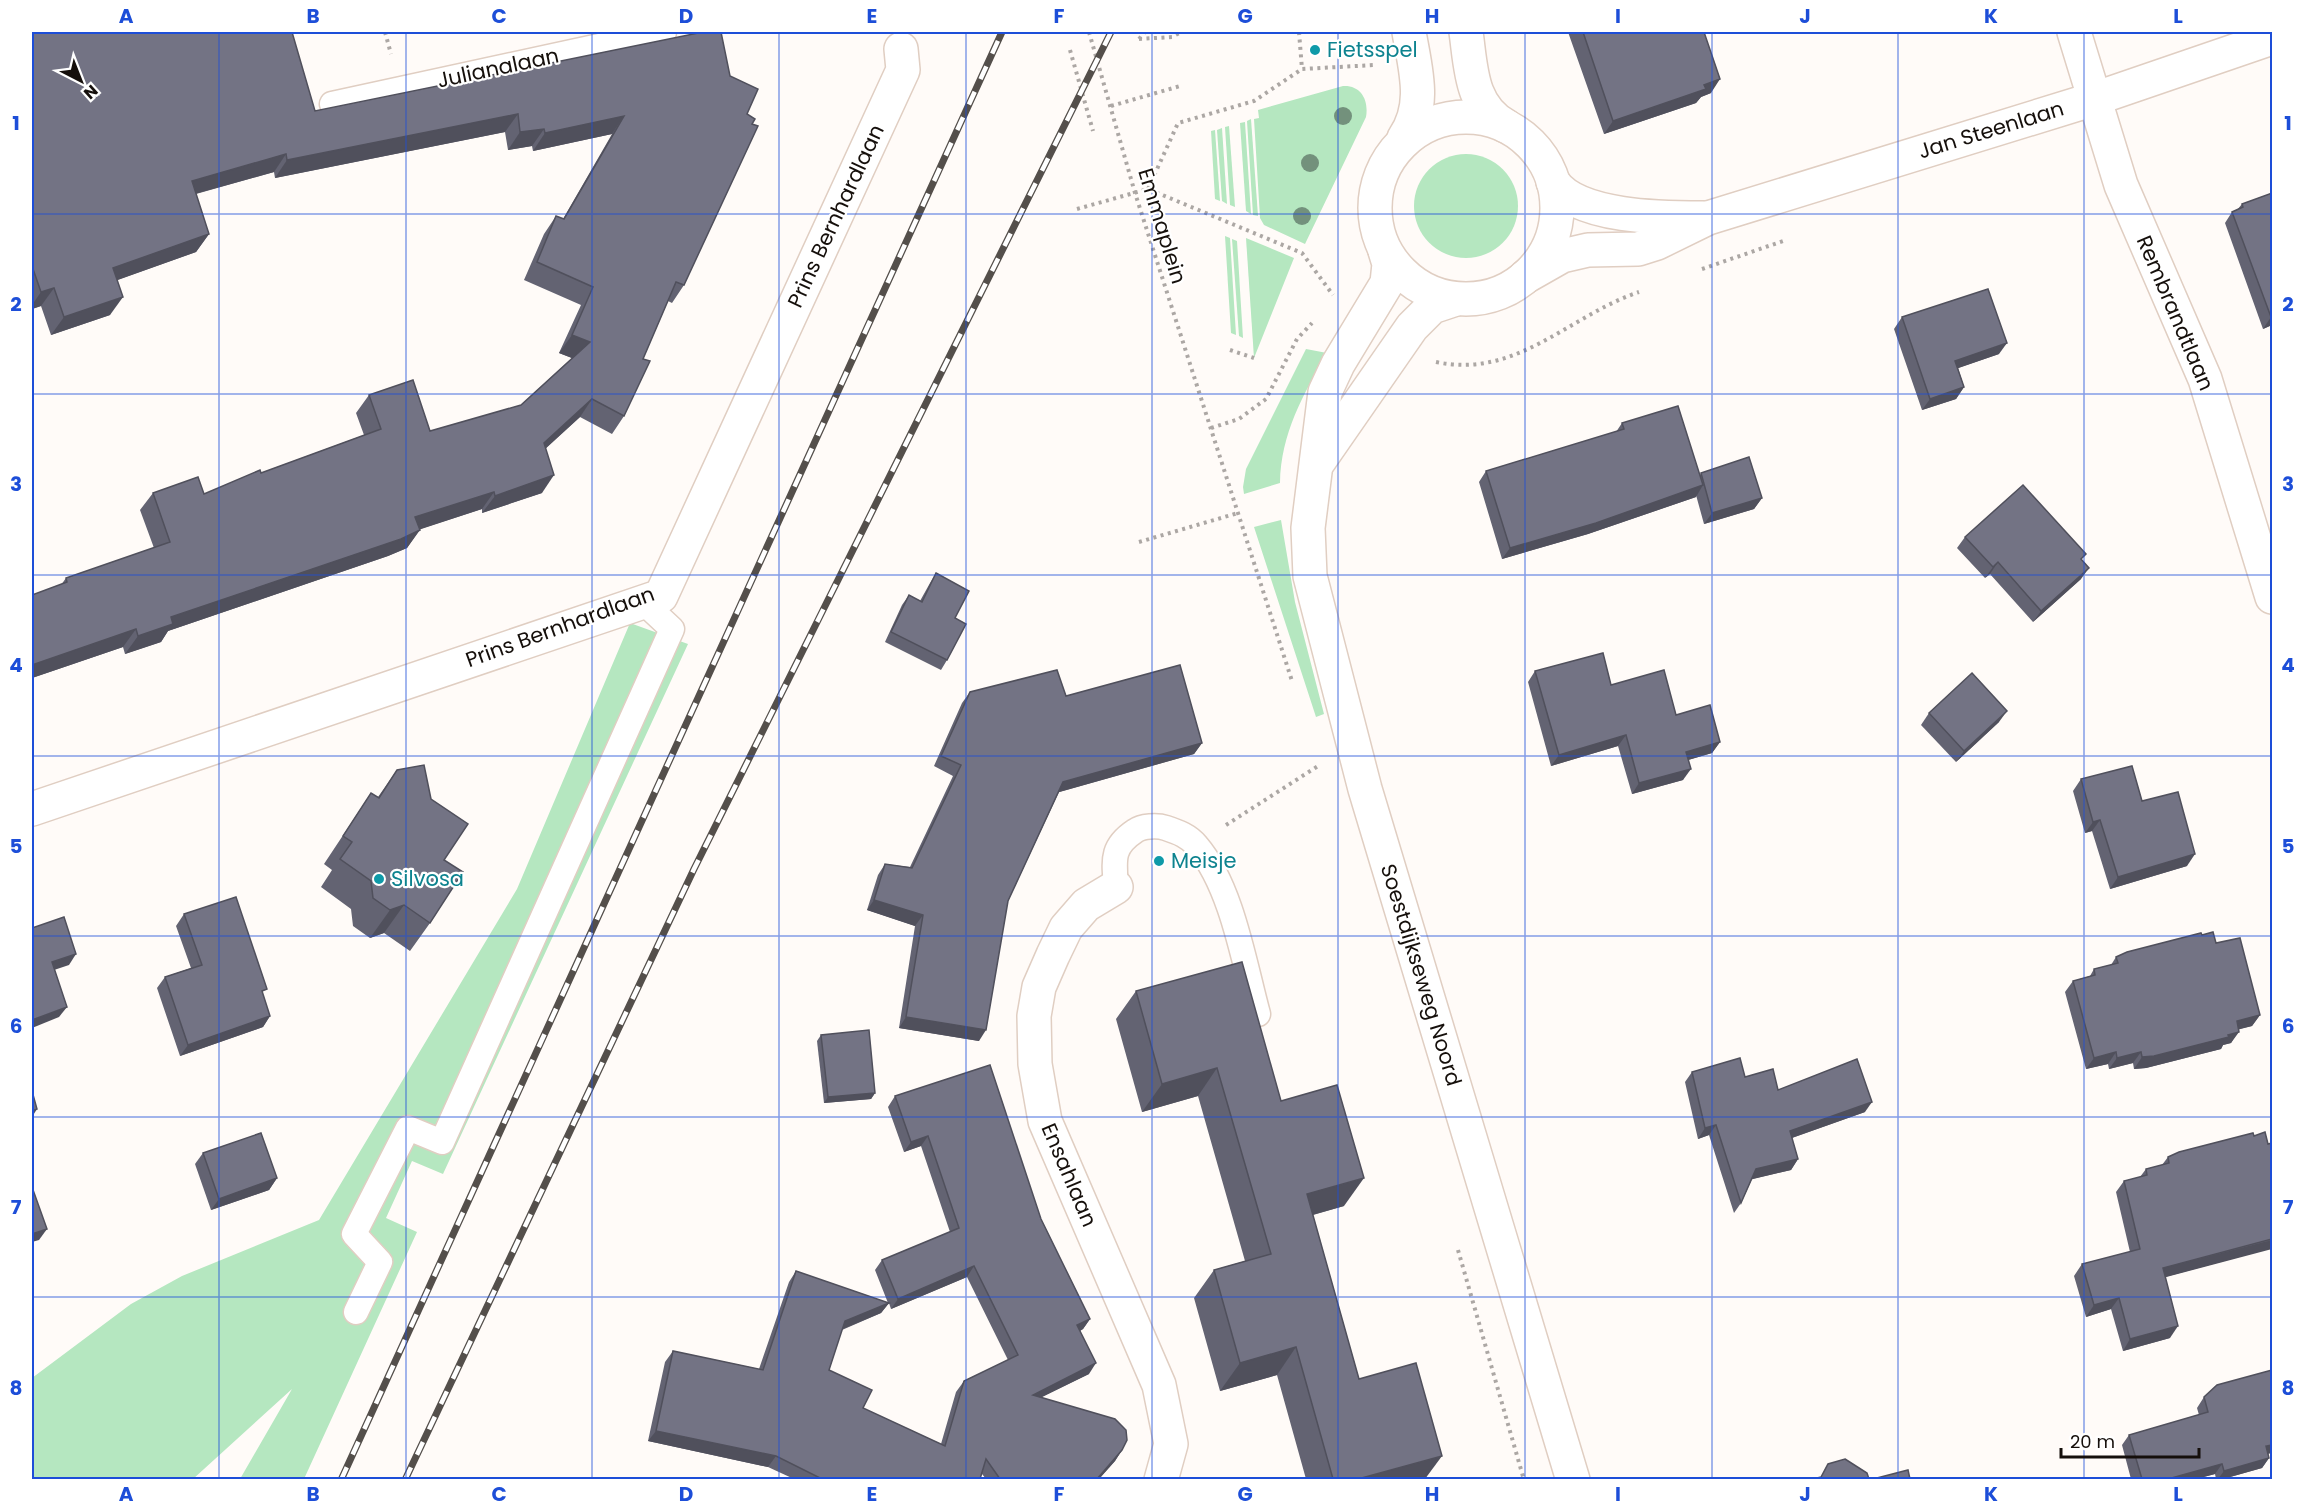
<svg xmlns="http://www.w3.org/2000/svg" width="2304" height="1511" font-family="Poppins,sans-serif">
<style>
.green{fill:#b5e7c0}
.lines{fill:none;stroke-linecap:round;stroke-linejoin:round}
.lane-casing{stroke:#e0cec2;stroke-width:27}
.street-casing{stroke:#e0cec2;stroke-width:36}
.secondary-casing{stroke:#e0cec2;stroke-width:36}
.path{stroke:#aca7a4;stroke-width:4;stroke-dasharray:3 4.5;stroke-linecap:butt}
.lane{stroke:#fff;stroke-width:24}
.street{stroke:#fff;stroke-width:33}
.secondary{stroke:#fff;stroke-width:33}
.rail-casing{stroke:#544f4b;stroke-width:7}
.rail{stroke:#fff;stroke-width:4.5;stroke-dasharray:14;stroke-linecap:butt}
.tree{fill:#73917c}
.wall{fill:#636372;fill-rule:evenodd}
.shaded-wall{fill:#50505c}
.building{fill:#737384;stroke:#50505c;stroke-width:1.5}
.grid{fill:none;stroke:#1d4ed8;stroke-width:1.5;stroke-opacity:0.55}
.culture-dot{fill:#0f9aa8;stroke:#fff;stroke-width:2}
.labels{text-anchor:middle;stroke-width:4.5;stroke-linejoin:round;paint-order:stroke}
.culture-label{font-size:21px;fill:#0d838f;stroke:#fff;text-anchor:start}
.street-label{font-size:21px;fill:#150f0b;stroke:#fff}
.neatline{fill:none;stroke:#1d4ed8;stroke-width:2}
.grid-label{font-size:20px;text-anchor:middle;font-weight:bold;fill:#1d4ed8}
</style>
<rect width="100%" height="100%" fill="#fffbf8"/>
<g class="green">
<path d="M1343 86C1361 85 1369 100 1366 117L1305 244 1264 225 1260 218 1254 119 1259 118 1258 110Z"/>
<polygon points="1251,119 1258,216 1253,215 1247,121"/>
<polygon points="1245,122 1251,214 1246,211 1240,123"/>
<polygon points="1229,126 1235,207 1230,205 1225,127"/>
<polygon points="1222,128 1227,204 1222,201 1217,130"/>
<polygon points="1215,130 1220,201 1215,199 1211,131"/>
<circle cx="1466" cy="206" r="52"/>
<polygon points="1225,236 1230,238 1236,335 1231,333"/>
<polygon points="1246,238 1294,258 1254,358"/>
<polygon points="1232,239 1237,241 1243,338 1239,336"/>
<path d="M1306 349 1327 353C1303 395 1281 433 1280 483L1244 494 1243 487 1246 469Z"/>
<polygon points="1281,520 1295,602 1324,714 1316,717 1254,527"/>
<polygon points="630,623 688,644 443,1174 412,1161 386,1218 417,1232 304,1479 240,1479 292,1389 193,1479 32,1480 32,1378 131,1304 182,1276 319,1220 517,889"/>
</g>
<g class="lines">
<g class="lane-casing">
<g id="lane">
<polyline points="332,104 664,32"/>
<path d="M1116 887C1114 860 1111 847 1135 831 1142 826 1157 825 1166 828 1178 832 1189 836 1197 846 1232 887 1244 963 1258 1014"/>
<polyline points="356,1312 380,1262 354,1234 408,1128 442,1142 672,629 642,601"/>
</g>
</g>
<g class="street-casing">
<g id="street">
<polyline points="2074,32 2121,185 2205,379 2272,597"/>
<polyline points="32,809 661,596 903,70 901,49"/>
<polyline points="1116,887 1086,905 1066,928 1053,955 1039,987 1034,1016 1035,1064 1045,1121 1159,1385 1171,1444 1161,1480"/>
</g>
</g>
<g class="secondary-casing">
<g id="secondary">
<path d="M1466 32C1471 67 1470 106 1506 126"/>
<circle cx="1466" cy="208" r="91"/>
<path d="M1404 138C1427 105 1415 68 1409 32"/>
<path d="M1553 182C1577 218 1664 218 1703 218"/>
<polyline points="1385,251 1389,264 1387,283 1338,364 1325,392 1308,528 1310,576 1365,789 1573,1480"/>
<polyline points="1525,277 1562,256 1588,250 1638,249 1657,243 1708,218 2094,99 2272,38"/>
<polyline points="1319,461 1412,327 1432,307 1456,299"/>
</g>
</g>
<g class="path">
<polyline points="385,32 391,54"/>
<polyline points="1089,32 1135,193 1292,681"/>
<polyline points="1299,32 1302,69 1374,65"/>
<polyline points="1139,39 1172,37 1181,32"/>
<polyline points="1139,39 1145,32"/>
<polyline points="1070,50 1093,131"/>
<polyline points="1111,106 1180,86"/>
<polyline points="1148,189 1178,123 1254,101 1302,69"/>
<polyline points="1077,209 1148,189 1302,253 1333,295"/>
<polyline points="1702,269 1786,240"/>
<polyline points="1230,350 1254,358"/>
<path d="M1436 362C1517 379 1568 316 1639 292"/>
<polyline points="1211,428 1239,419 1266,399 1297,339 1312,323"/>
<polyline points="1139,542 1238,513"/>
<polyline points="1226,825 1318,766"/>
<polyline points="1458,1250 1524,1480"/>
</g>
<use href="#lane" class="lane"/>
<use href="#street" class="street"/>
<use href="#secondary" class="secondary"/>
<g class="rail-casing">
<g id="rail">
<polyline points="341,1480 1002,32"/>
<polyline points="405,1480 694,869 1111,32"/>
</g>
</g>
<use href="#rail" class="rail"/>
</g>
<g class="tree">
<circle cx="1343" cy="116" r="9"/>
<circle cx="1310" cy="163" r="9"/>
<circle cx="1302" cy="216" r="9"/>
</g>
<g class="wall">
<polygon points="32,32 315,111 730,76 747,114 684,285 672,303 668,301 643,359 624,416 612,434 580,417 546,448 542,493 482,513 482,509 420,529 407,548 388,556 168,631 161,642 125,654 123,647 32,678 32,595 61,585 66,578 154,548 140,510 153,493 204,494 364,435 356,413 369,395 430,431 521,405 572,358 559,353 581,305 524,280 544,234 556,216 563,219 612,134 533,151 532,146 508,150 505,132 275,178 274,172 196,194 209,234 196,252 117,280 110,315 51,335 41,306 32,309"/>
<polygon points="1568,32 1704,32 1711,93 1701,97 1696,103 1604,134"/>
<polygon points="2272,193 2272,325 2263,329 2225,223 2232,212 2237,210 2242,204"/>
<polygon points="1902,317 1999,354 1958,368 1964,387 1956,399 1922,410 1894,329"/>
<polygon points="1622,423 1700,475 1701,473 1762,498 1754,509 1704,524 1696,495 1696,497 1588,534 1502,559 1479,482 1486,471 1616,432"/>
<polygon points="1965,537 2081,579 2033,622 1990,574 1985,578 1957,548"/>
<polygon points="936,573 955,618 947,660 941,670 885,642 902,605 909,595 920,601 930,583"/>
<polygon points="1535,671 1611,685 1676,715 1720,742 1712,753 1688,760 1683,780 1632,794 1618,746 1551,766 1528,682"/>
<polygon points="970,692 1066,696 1202,743 1194,754 1059,792 1008,901 979,1041 899,1028 915,926 867,910 878,875 885,864 910,867 953,776 934,766 962,703"/>
<polygon points="1929,713 1999,722 1956,762 1921,725"/>
<polygon points="397,770 444,860 430,923 410,951 384,933 370,938 353,926 351,909 321,887 332,870 324,864 371,793 378,797"/>
<polygon points="2081,779 2142,801 2187,866 2110,889 2092,831 2085,833 2073,791"/>
<polygon points="184,914 263,995 270,1016 263,1027 180,1056 157,988 165,977 191,968 176,926"/>
<polygon points="2202,935 2216,943 2260,1015 2252,1026 2239,1029 2231,1043 2223,1045 2221,1049 2146,1068 2134,1069 2133,1063 2109,1069 2108,1064 2086,1069 2065,992 2073,981 2090,976 2094,969 2111,965 2116,957"/>
<polygon points="1136,991 1281,1101 1344,1206 1313,1215 1359,1379 1425,1479 1306,1479 1277,1375 1220,1391 1194,1298 1214,1270 1245,1261 1198,1096 1142,1112 1116,1019"/>
<polygon points="821,1035 875,1093 871,1099 824,1103 817,1041"/>
<polygon points="1692,1072 1745,1077 1778,1090 1865,1112 1792,1138 1798,1159 1791,1170 1752,1179 1741,1203 1734,1213 1709,1135 1698,1139 1685,1082"/>
<path d="M895 1096 1041 1219 1090 1319 1083 1329 1080 1331 1089 1374 1041 1397 1122 1450 1115 1461 1099 1479H986L982 1474 980 1479H794L768 1467 648 1441 665 1362 673 1351 759 1369 789 1282 796 1271 888 1303 875 1270 882 1260 950 1232 921 1146 904 1152 888 1107ZM967 1277 1008 1360 964 1381 956 1392 941 1444 863 1408 829 1370 842 1330 881 1313 889 1303 891 1309Z"/>
<polygon points="2254,1136 2268,1144 2272,1143 2272,1248 2165,1277 2170,1338 2123,1351 2111,1309 2086,1317 2074,1276 2082,1264 2130,1252 2116,1192 2124,1181 2140,1177 2146,1169 2162,1165 2168,1157"/>
<polygon points="203,1153 277,1178 269,1190 211,1210 195,1164"/>
<polygon points="2204,1397 2268,1454 2269,1458 2262,1468 2223,1479 2216,1479 2215,1474 2196,1479 2131,1479 2122,1445 2129,1435 2199,1415 2197,1408"/>
</g>
<g class="shaded-wall">
<polygon points="1720,79 1711,93 1701,97 1696,103 1604,134 1613,121"/>
<polygon points="518,114 505,132 275,178 287,160"/>
<polygon points="624,116 612,134 533,151 545,133"/>
<polygon points="544,129 532,146 508,150 520,132"/>
<polygon points="286,154 274,172 180,198 192,181"/>
<polygon points="209,234 196,252 101,286 113,268"/>
<polygon points="54,288 41,306 32,309 32,305 41,292"/>
<polygon points="123,297 110,315 51,335 64,317"/>
<polygon points="2271,317 2272,317 2272,325 2263,329"/>
<polygon points="572,335 590,342 577,360 559,353"/>
<polygon points="2007,343 1999,354 1947,372 1955,361"/>
<polygon points="1964,387 1956,399 1922,410 1930,399"/>
<polygon points="592,399 580,417 532,461 544,443"/>
<polygon points="554,475 542,493 482,513 495,496"/>
<polygon points="1703,485 1696,497 1588,534 1502,559 1510,548"/>
<polygon points="494,492 482,509 403,535 415,517"/>
<polygon points="1762,498 1754,509 1704,524 1712,513"/>
<polygon points="420,530 407,548 388,556 168,631 161,642 125,654 138,636 171,617"/>
<polygon points="1998,562 1990,574 1985,578 1993,567"/>
<polygon points="2089,568 2081,579 2033,622 2041,611"/>
<polygon points="136,629 123,647 32,678 32,665"/>
<polygon points="2007,711 1999,722 1956,762 1964,751"/>
<polygon points="1626,735 1618,746 1551,766 1559,755"/>
<polygon points="1720,742 1712,753 1678,763 1686,752"/>
<polygon points="1202,743 1194,754 1056,793 1063,782"/>
<polygon points="1691,769 1683,780 1632,794 1639,783"/>
<polygon points="2100,820 2092,831 2085,833 2093,822"/>
<polygon points="2195,854 2187,866 2110,889 2118,877"/>
<polygon points="874,900 923,915 915,926 867,910"/>
<polygon points="404,905 384,933 370,938 390,910"/>
<polygon points="76,954 69,965 45,973 52,962"/>
<polygon points="67,1007 59,1017 32,1028 32,1020"/>
<polygon points="2260,1015 2252,1026 2229,1032 2237,1021"/>
<polygon points="270,1016 263,1027 180,1056 188,1045"/>
<polygon points="906,1017 986,1030 979,1041 899,1028"/>
<polygon points="2239,1032 2231,1043 2223,1045 2221,1049 2146,1068 2134,1069 2142,1057"/>
<polygon points="2116,1052 2108,1064 2086,1069 2094,1058"/>
<polygon points="2141,1052 2133,1063 2109,1069 2117,1058"/>
<polygon points="1217,1068 1198,1096 1142,1112 1162,1084"/>
<polygon points="875,1093 871,1099 824,1103 828,1097"/>
<polygon points="1872,1102 1865,1112 1783,1141 1790,1131"/>
<polygon points="37,1109 32,1117 32,1111"/>
<polygon points="1716,1125 1709,1135 1698,1139 1705,1128"/>
<polygon points="928,1136 921,1146 904,1152 911,1142"/>
<polygon points="1798,1159 1791,1170 1749,1180 1756,1169"/>
<polygon points="277,1178 269,1190 211,1210 219,1199"/>
<polygon points="1364,1178 1344,1206 1287,1222 1307,1194"/>
<polygon points="47,1229 39,1240 32,1242 32,1234"/>
<polygon points="2272,1240 2272,1249 2155,1280 2163,1268"/>
<polygon points="974,1266 967,1277 891,1309 898,1299"/>
<polygon points="2119,1298 2111,1309 2086,1317 2094,1305"/>
<polygon points="889,1303 881,1313 838,1331 845,1321"/>
<polygon points="1090,1319 1083,1329 1070,1336 1077,1325"/>
<polygon points="2178,1326 2170,1338 2123,1351 2130,1339"/>
<polygon points="1296,1347 1277,1375 1220,1391 1240,1363"/>
<polygon points="1096,1363 1089,1374 1026,1405 1033,1395"/>
<polygon points="656,1431 776,1456 768,1467 648,1441"/>
<polygon points="2272,1445 2272,1453 2259,1456 2266,1446"/>
<polygon points="1122,1450 1115,1461 1099,1479 1097,1479"/>
<polygon points="1442,1456 1425,1479 1358,1479"/>
<polygon points="2269,1458 2262,1468 2223,1479 2218,1479 2224,1471"/>
<polygon points="2222,1464 2215,1474 2196,1479 2168,1479"/>
</g>
<g class="building">
<polygon points="32,32 292,32 315,111 703,32 721,32 730,76 758,89 747,114 755,119 752,124 758,126 684,285 676,282 643,359 650,361 624,416 592,399 544,443 554,475 495,496 494,492 415,517 420,530 401,539 171,617 173,624 138,636 136,629 32,665 32,595 67,582 66,578 170,542 153,493 198,477 204,494 260,470 261,473 381,429 369,395 413,380 430,431 521,405 590,342 572,335 593,287 537,262 556,216 564,219 624,116 545,133 544,129 520,132 518,114 287,160 286,154 192,181 209,234 113,268 123,297 64,317 54,288 41,292 32,266"/>
<polygon points="1583,32 1704,32 1720,79 1704,85 1706,89 1613,121"/>
<polygon points="2272,193 2272,317 2271,317 2232,212 2243,207 2242,204"/>
<polygon points="1988,289 2007,343 1955,361 1964,387 1930,399 1902,317"/>
<polygon points="1678,406 1703,485 1596,523 1510,548 1486,471 1624,429 1622,423"/>
<polygon points="1749,457 1762,498 1712,513 1701,473"/>
<polygon points="2023,485 2086,554 2081,559 2089,568 2041,611 1998,562 1993,567 1965,537"/>
<polygon points="936,573 969,591 955,618 966,624 947,660 891,632 909,595 922,602"/>
<polygon points="1603,653 1611,685 1664,670 1676,715 1710,705 1720,742 1686,752 1691,769 1639,783 1626,735 1559,755 1535,671"/>
<polygon points="1180,665 1202,743 1063,782 1008,901 986,1030 906,1017 923,915 874,900 885,864 912,868 961,765 941,756 970,692 1057,670 1066,696"/>
<polygon points="1972,673 2007,711 1964,751 1929,713"/>
<polygon points="424,765 431,799 468,824 444,860 463,872 430,923 404,905 390,910 373,898 371,881 340,859 352,842 343,836 371,793 379,798 397,770"/>
<polygon points="2132,766 2142,801 2178,792 2195,854 2118,877 2100,820 2093,822 2081,779"/>
<polygon points="236,897 267,989 262,991 270,1016 188,1045 165,977 202,965 184,914"/>
<polygon points="64,917 76,954 52,962 67,1007 32,1020 32,928"/>
<polygon points="2213,932 2216,943 2240,938 2260,1015 2237,1021 2239,1032 2228,1035 2229,1037 2154,1056 2142,1057 2141,1052 2117,1058 2116,1052 2094,1058 2073,981 2095,975 2094,969 2118,963 2116,957 2127,952 2201,933 2202,935"/>
<polygon points="1242,962 1281,1101 1337,1085 1364,1178 1307,1194 1359,1379 1416,1363 1442,1456 1358,1479 1333,1479 1296,1347 1240,1363 1214,1270 1271,1254 1217,1068 1162,1084 1136,991"/>
<polygon points="869,1030 875,1093 828,1097 821,1035"/>
<polygon points="1740,1058 1745,1077 1773,1069 1778,1090 1857,1059 1872,1102 1790,1131 1798,1159 1756,1169 1741,1203 1716,1125 1705,1128 1692,1072"/>
<polygon points="990,1065 1041,1219 1090,1319 1077,1325 1096,1363 1033,1395 1115,1419 1126,1430 1127,1440 1122,1450 1097,1479 1000,1479 986,1459 980,1479 822,1479 776,1456 656,1431 673,1351 763,1370 796,1271 889,1303 845,1321 829,1370 872,1390 863,1408 945,1446 964,1381 1018,1355 974,1266 898,1299 882,1260 959,1228 928,1136 911,1142 895,1096"/>
<polygon points="32,1091 37,1109 32,1111"/>
<polygon points="2265,1132 2268,1144 2272,1143 2272,1239 2163,1268 2178,1326 2130,1339 2119,1298 2094,1305 2082,1264 2140,1249 2124,1181 2147,1175 2146,1169 2169,1163 2168,1157 2179,1152 2253,1133 2254,1136"/>
<polygon points="261,1133 277,1178 219,1199 203,1153"/>
<polygon points="32,1187 47,1229 32,1234"/>
<polygon points="2272,1370 2272,1445 2266,1446 2269,1458 2224,1471 2222,1464 2168,1479 2142,1479 2129,1435 2208,1412 2204,1397 2217,1385"/>
<polygon points="1845,1459 1867,1473 1869,1479 1813,1479 1821,1477 1828,1464"/>
<polygon points="1908,1470 1910,1479 1873,1479"/>
</g>
<path class="grid" d="M219 32V1480M406 32V1480M592 32V1480M779 32V1480M966 32V1480M1152 32V1480M1338 32V1480M1525 32V1480M1712 32V1480M1898 32V1480M2084 32V1480M32 214H2272M32 394H2272M32 575H2272M32 756H2272M32 936H2272M32 1117H2272M32 1297H2272"/>
<g class="culture-dot">
<circle cx="1315" cy="50" r="6"/>
<circle cx="1159" cy="861" r="6"/>
<circle cx="379" cy="879" r="6"/>
</g>
<g class="labels">
<g class="culture-label">
<text x="1327" y="57">Fietsspel</text>
<text x="1171" y="868">Meisje</text>
<text x="391" y="886">Silvosa</text>
</g>
<g class="street-label">
<text transform="translate(498 68) rotate(-12)" y="7">Julianalaan</text>
<text transform="translate(1991 130) rotate(-17)" y="7">Jan Steenlaan</text>
<text transform="translate(836 216) rotate(-65)" y="7">Prins Bernhardlaan</text>
<text transform="translate(1162 226) rotate(73)" y="7">Emmaplein</text>
<text transform="translate(2175 313) rotate(67)" y="7">Rembrandtlaan</text>
<text transform="translate(560 627) rotate(-20)" y="7">Prins Bernhardlaan</text>
<text transform="translate(1421 975) rotate(73)" y="7">Soestdijkseweg Noord</text>
<text transform="translate(1069 1175) rotate(67)" y="7">Ensahlaan</text>
</g>
</g>
<rect width="2304" height="1511" fill="none" stroke="#ffffff" stroke-width="66"/>
<g transform="translate(81 81) rotate(138)" stroke="#ffffff" stroke-width="4.5" paint-order="stroke">
<path d="M0-4.5L10 22L0 15L-10 22Z" fill="#150f0b"/>
<text y="-9" font-size="16" font-weight="bold" text-anchor="middle" fill="#150f0b">N</text>
</g>
<path d="M2061 1448v9h138v-9" fill="none" stroke="#150f0b" stroke-width="3"/>
<text x="2070" y="1448" font-size="18" fill="#150f0b" stroke="#ffffff" stroke-width="4.5" paint-order="stroke">20 m</text>
<rect x="33" y="33" width="2238" height="1445" class="neatline"/>
<g class="grid-label">
<text x="126" y="23">A</text>
<text x="313" y="23">B</text>
<text x="499" y="23">C</text>
<text x="686" y="23">D</text>
<text x="872" y="23">E</text>
<text x="1059" y="23">F</text>
<text x="1245" y="23">G</text>
<text x="1432" y="23">H</text>
<text x="1618" y="23">I</text>
<text x="1805" y="23">J</text>
<text x="1991" y="23">K</text>
<text x="2178" y="23">L</text>
<text x="16" y="130">1</text>
<text x="2288" y="130">1</text>
<text x="16" y="311">2</text>
<text x="2288" y="311">2</text>
<text x="16" y="491">3</text>
<text x="2288" y="491">3</text>
<text x="16" y="672">4</text>
<text x="2288" y="672">4</text>
<text x="16" y="853">5</text>
<text x="2288" y="853">5</text>
<text x="16" y="1033">6</text>
<text x="2288" y="1033">6</text>
<text x="16" y="1214">7</text>
<text x="2288" y="1214">7</text>
<text x="16" y="1395">8</text>
<text x="2288" y="1395">8</text>
<text x="126" y="1501">A</text>
<text x="313" y="1501">B</text>
<text x="499" y="1501">C</text>
<text x="686" y="1501">D</text>
<text x="872" y="1501">E</text>
<text x="1059" y="1501">F</text>
<text x="1245" y="1501">G</text>
<text x="1432" y="1501">H</text>
<text x="1618" y="1501">I</text>
<text x="1805" y="1501">J</text>
<text x="1991" y="1501">K</text>
<text x="2178" y="1501">L</text>
</g>
</svg>
